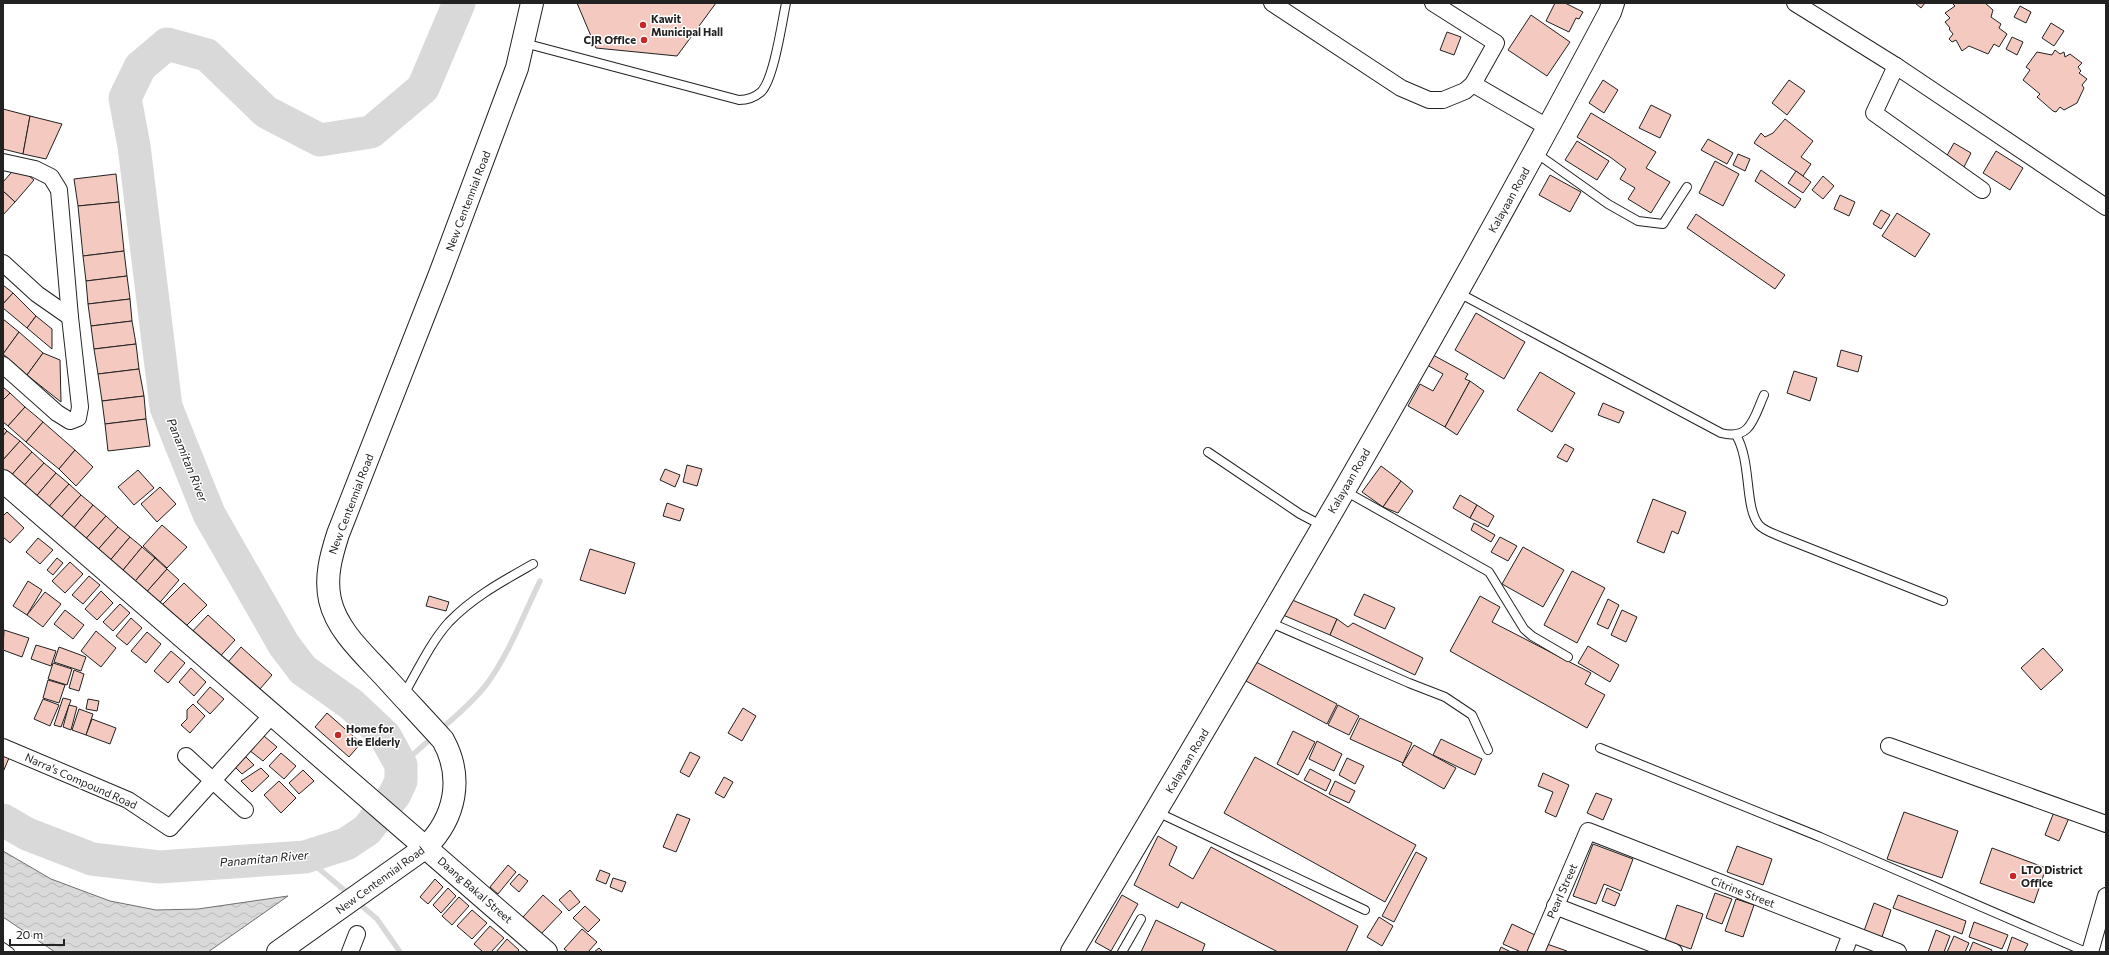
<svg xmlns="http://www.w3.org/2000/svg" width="2109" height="955" font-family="Commissioner,sans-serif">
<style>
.water{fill:url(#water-waves);stroke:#6f6f6f}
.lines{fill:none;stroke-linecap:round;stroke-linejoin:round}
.stream{stroke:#d9d9d9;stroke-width:5.5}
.river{stroke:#d9d9d9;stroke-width:33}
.building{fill:#f3c9c0;stroke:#222}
.lane-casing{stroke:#222;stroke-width:10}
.street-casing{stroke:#222;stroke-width:18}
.secondary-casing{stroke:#222;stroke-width:24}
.lane{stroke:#fff;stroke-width:8}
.street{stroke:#fff;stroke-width:16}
.secondary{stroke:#fff;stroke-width:22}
.poi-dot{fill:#c62828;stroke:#fff;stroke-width:1.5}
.labels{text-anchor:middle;stroke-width:3;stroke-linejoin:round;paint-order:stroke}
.poi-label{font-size:11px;font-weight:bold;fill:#222;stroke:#fff;text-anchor:start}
.street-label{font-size:11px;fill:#222;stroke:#fff}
.water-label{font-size:12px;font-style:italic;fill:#222;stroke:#fff}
</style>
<defs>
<pattern id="water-waves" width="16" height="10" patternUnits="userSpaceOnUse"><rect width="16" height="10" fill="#d9d9d9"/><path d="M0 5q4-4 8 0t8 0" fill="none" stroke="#bababa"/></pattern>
</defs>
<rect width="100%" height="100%" fill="#fff"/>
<polygon class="water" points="3,851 51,879 110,901 156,910 198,909 288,896 208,952 55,952 3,917"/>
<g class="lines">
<g class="stream">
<path d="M440 730C456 716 473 702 486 685 509 654 523 616 540 581"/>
<polyline points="401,765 434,736"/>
<polyline points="305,857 350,895"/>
<polyline points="356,901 377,919 400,952"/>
</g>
<polyline class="river" points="3,820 27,834 92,859 159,867 305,857 346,844 367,830 395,794 401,781 401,765 385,736 351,704 303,670 284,645 209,514 166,407 134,146 125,98 140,67 167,44 207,55 266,112 320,140 371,132 423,88 459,3"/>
</g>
<g class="building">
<polygon points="577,3 716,3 677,56 596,48"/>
<polygon points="1555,3 1565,3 1583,12 1579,19 1576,18 1569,32 1546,21"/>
<polygon points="1915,3 1925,3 1921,8"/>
<polygon points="1952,3 1985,3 1993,10 1991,17 2001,24 1999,28 2007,34 1999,47 1994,44 1988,54 1969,46 1962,51 1956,40 1952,42 1949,39 1953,34 1949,29 1950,28 1945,22 1950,18 1945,13 1955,6"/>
<polygon points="2020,6 2031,12 2026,23 2014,17"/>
<polygon points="1531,15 1570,42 1547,76 1508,50"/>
<polygon points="2051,23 2064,31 2054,46 2042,38"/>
<polygon points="1447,32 1461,37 1454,55 1440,50"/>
<polygon points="2012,37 2023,42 2017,55 2006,49"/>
<polygon points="2055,50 2060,54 2064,52 2065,57 2070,54 2082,63 2078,67 2081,71 2079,73 2087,79 2082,85 2084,88 2077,103 2064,110 2060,107 2056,112 2053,111 2037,97 2040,94 2023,80 2030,70 2026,67 2037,52 2052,55"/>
<polygon points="1603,80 1618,90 1604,113 1589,103"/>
<polygon points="1789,80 1805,91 1787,115 1772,103"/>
<polygon points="1651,105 1671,115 1660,138 1639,128"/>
<polygon points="3,109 30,116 23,154 3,149"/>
<polygon points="1591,113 1656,152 1646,168 1670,182 1651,213 1628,199 1635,188 1620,179 1626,169 1610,157 1577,137"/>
<polygon points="30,116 62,124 46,159 23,154"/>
<polygon points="1785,119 1813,141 1801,157 1811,164 1803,176 1754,143 1761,133 1765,137 1773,133"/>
<polygon points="1708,139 1733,153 1727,164 1701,150"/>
<polygon points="1577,141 1609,161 1597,180 1565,160"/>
<polygon points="1954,143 1971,153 1963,169 1945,159"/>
<polygon points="1996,151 2023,168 2010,190 1983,173"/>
<polygon points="1738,154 1750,159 1745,171 1733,165"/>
<polygon points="1715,161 1739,174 1723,206 1699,193"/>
<polygon points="17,166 34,180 15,202 3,191 3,182"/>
<polygon points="1761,170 1801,199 1795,208 1755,181"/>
<polygon points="1796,171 1811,182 1803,193 1788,183"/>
<polygon points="116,174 119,202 78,206 74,179"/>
<polygon points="1550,175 1581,192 1570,212 1539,195"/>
<polygon points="1823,176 1834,186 1823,199 1812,190"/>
<polygon points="3,191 15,202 3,215"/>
<polygon points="1840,195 1855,202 1849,216 1834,209"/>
<polygon points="119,202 124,251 83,256 78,206"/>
<polygon points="1881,210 1890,215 1881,229 1873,224"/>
<polygon points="1897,213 1930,234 1915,257 1882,236"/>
<polygon points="1696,214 1785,275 1775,289 1687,228"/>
<polygon points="124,251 127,276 86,281 83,256"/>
<polygon points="127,276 130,299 88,304 86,281"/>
<polygon points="3,285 13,293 3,304"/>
<polygon points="13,293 36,316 27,328 3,308 3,304"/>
<polygon points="130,299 132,321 91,326 88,304"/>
<polygon points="1476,313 1525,342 1504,379 1455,350"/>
<polygon points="36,316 52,329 52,349 27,328"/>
<polygon points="3,319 19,332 3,354"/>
<polygon points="132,321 136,344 94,349 91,326"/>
<polygon points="19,332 43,353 27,375 3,354"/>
<polygon points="136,344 139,369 98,374 94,349"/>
<polygon points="1841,350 1862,356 1858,372 1837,366"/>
<polygon points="43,353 60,360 61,402 27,375"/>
<polygon points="1433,355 1468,374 1465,379 1470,381 1445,427 1408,406 1420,384 1433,391 1443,374 1427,365"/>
<polygon points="139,369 144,396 102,401 98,374"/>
<polygon points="1794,371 1817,378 1810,401 1787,393"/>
<polygon points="1540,372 1575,393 1552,432 1517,410"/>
<polygon points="1470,381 1484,391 1457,435 1445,427"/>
<polygon points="3,387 10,393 3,400"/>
<polygon points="10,393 25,407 8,426 3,422 3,400"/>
<polygon points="144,396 146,419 105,424 102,401"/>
<polygon points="1603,403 1624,412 1619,423 1598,415"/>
<polygon points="25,407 43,422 26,442 8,426"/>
<polygon points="146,419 150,446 108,451 105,424"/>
<polygon points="43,422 75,450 59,469 26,442"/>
<polygon points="3,427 7,431 3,436"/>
<polygon points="7,431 20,441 3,460 3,436"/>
<polygon points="20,441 32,452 8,479 3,475 3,460"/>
<polygon points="1565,444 1574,449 1567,462 1557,457"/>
<polygon points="75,450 93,467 76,486 59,469"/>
<polygon points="32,452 44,463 20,490 8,479"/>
<polygon points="44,463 56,473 33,500 20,490"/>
<polygon points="687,465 702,469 697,486 683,482"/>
<polygon points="1381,466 1401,481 1383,507 1362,492"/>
<polygon points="665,469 680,475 675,487 660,480"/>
<polygon points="138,470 154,488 134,505 118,487"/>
<polygon points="56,473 69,484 45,511 33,500"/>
<polygon points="1401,481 1413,491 1398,513 1383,507"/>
<polygon points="69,484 81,495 57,522 45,511"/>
<polygon points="160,487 176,504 157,522 141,504"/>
<polygon points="81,495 93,505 70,533 57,522"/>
<polygon points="1460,495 1477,505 1470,518 1453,508"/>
<polygon points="1653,499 1686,512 1678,534 1672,531 1664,553 1637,542"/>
<polygon points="667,503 684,509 680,521 663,516"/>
<polygon points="93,505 106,516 82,543 70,533"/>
<polygon points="1477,505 1494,516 1488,527 1470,518"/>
<polygon points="7,512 24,528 10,543 3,537 3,516"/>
<polygon points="106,516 118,527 94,554 82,543"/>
<polygon points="1474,523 1495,535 1491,542 1471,530"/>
<polygon points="162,525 187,547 167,568 143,546"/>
<polygon points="118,527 130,537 107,564 94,554"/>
<polygon points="130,537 142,547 119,575 107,564"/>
<polygon points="1500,537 1517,546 1508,561 1491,552"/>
<polygon points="38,538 53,550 40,564 26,552"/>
<polygon points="142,547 155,558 131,586 119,575"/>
<polygon points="1523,547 1564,570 1543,607 1502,584"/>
<polygon points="590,549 635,563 625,594 580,580"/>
<polygon points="57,558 63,563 53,575 47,570"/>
<polygon points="155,558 167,569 143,596 131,586"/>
<polygon points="70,562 83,574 65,593 52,581"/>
<polygon points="167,569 179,580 156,607 143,596"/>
<polygon points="1572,571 1605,588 1577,643 1544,625"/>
<polygon points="89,576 100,585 83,604 72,595"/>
<polygon points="28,581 42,590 27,615 13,606"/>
<polygon points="184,583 207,605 182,630 159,608"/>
<polygon points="101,591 113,603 97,620 85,609"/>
<polygon points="45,592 61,604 43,627 27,615"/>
<polygon points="1364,594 1395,608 1385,629 1354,615"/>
<polygon points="429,596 449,602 446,611 426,606"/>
<polygon points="1480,596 1500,607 1492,622 1591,673 1585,684 1605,695 1587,728 1450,651"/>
<polygon points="1290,599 1337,619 1330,635 1283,615"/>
<polygon points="1608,599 1619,605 1608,629 1597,624"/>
<polygon points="120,604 130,613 113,631 103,622"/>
<polygon points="65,610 84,625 73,639 54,624"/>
<polygon points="1622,610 1637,617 1626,642 1611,635"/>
<polygon points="208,615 235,640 215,662 188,636"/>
<polygon points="131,618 142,628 127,645 116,636"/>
<polygon points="1337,619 1348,627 1353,623 1423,658 1415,675 1330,635"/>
<polygon points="4,630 29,638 22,657 3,650"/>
<polygon points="96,631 116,648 101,667 81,651"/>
<polygon points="147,632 161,644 146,663 131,651"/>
<polygon points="36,645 56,651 51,666 31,659"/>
<polygon points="1588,646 1619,665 1610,682 1578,663"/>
<polygon points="59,647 86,657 81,671 54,662"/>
<polygon points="241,647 272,675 254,696 222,669"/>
<polygon points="2043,648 2063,670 2041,690 2021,668"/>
<polygon points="171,651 185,663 168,683 154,671"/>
<polygon points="1256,662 1337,704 1327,724 1246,681"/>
<polygon points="53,663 72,669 67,685 48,679"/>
<polygon points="191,668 206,682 194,696 179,682"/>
<polygon points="74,670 84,674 79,691 69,688"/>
<polygon points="48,680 65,685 59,703 43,698"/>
<polygon points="210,687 224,699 210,714 197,702"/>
<polygon points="63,698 71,700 61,727 54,725"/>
<polygon points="43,699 59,705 50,726 34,719"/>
<polygon points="88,699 99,701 97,711 86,709"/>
<polygon points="193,704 205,716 190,733 181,725 187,719 187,710"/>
<polygon points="69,705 77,707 71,730 63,727"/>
<polygon points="1338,705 1359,716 1349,735 1328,725"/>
<polygon points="743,708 756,716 742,741 728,733"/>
<polygon points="79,709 93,714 86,735 72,730"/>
<polygon points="327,713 361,743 349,757 315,727"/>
<polygon points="1360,718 1412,743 1403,763 1350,739"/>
<polygon points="92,719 116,728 110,744 86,735"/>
<polygon points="1293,731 1315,742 1298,775 1277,764"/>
<polygon points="264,736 277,747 263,761 249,750"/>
<polygon points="1441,739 1482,759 1475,775 1433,755"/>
<polygon points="1317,741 1342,754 1334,771 1309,759"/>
<polygon points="1414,745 1456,768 1444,789 1402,765"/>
<polygon points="690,752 700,757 689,777 680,772"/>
<polygon points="281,753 296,766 284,779 269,766"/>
<polygon points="244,755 254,765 242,774 234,766"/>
<polygon points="3,756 9,758 3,772"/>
<polygon points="1255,757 1416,845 1385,902 1224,813"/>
<polygon points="1347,758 1364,766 1355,784 1339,775"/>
<polygon points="261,768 269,776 252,792 241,781"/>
<polygon points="1310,769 1331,780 1326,791 1304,780"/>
<polygon points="303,770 314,781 299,794 289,783"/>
<polygon points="1543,773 1569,785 1556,817 1545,812 1553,792 1538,786"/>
<polygon points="724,777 733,782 724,798 715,793"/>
<polygon points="279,781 296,798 281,813 264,795"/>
<polygon points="1335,781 1355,791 1349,803 1329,794"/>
<polygon points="1596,793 1612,799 1603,820 1587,813"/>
<polygon points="1904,812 1958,831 1942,878 1887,859"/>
<polygon points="2054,812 2069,818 2059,841 2045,835"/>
<polygon points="677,814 690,819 676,852 663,847"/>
<polygon points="1158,836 1177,847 1169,865 1193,879 1211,847 1358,926 1346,952 1278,952 1181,902 1178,908 1134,885"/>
<polygon points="1593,844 1633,859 1621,891 1604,884 1596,904 1573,896"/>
<polygon points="1737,846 1772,859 1763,885 1727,872"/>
<polygon points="1992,848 2046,868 2034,903 1980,883"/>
<polygon points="1416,852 1427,858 1394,922 1382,916"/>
<polygon points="508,865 516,872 498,894 490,887"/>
<polygon points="600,870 610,874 606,884 596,880"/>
<polygon points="519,874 528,881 519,892 510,884"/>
<polygon points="613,878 626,882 622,892 610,887"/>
<polygon points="435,879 443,887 428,904 420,897"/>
<polygon points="448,888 456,896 441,913 433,905"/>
<polygon points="1607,888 1620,894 1615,906 1602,901"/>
<polygon points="570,890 580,902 569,911 559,900"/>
<polygon points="1715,893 1732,899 1722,924 1706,918"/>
<polygon points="543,895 562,912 541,934 523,917"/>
<polygon points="1122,895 1138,904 1111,951 1095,942"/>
<polygon points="1898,895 1966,921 1962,934 1893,908"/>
<polygon points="459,897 469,906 452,925 442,916"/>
<polygon points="1736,899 1754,905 1743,937 1725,931"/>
<polygon points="1874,903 1891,910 1882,937 1864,931"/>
<polygon points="1677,905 1703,914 1691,949 1665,940"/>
<polygon points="585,906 600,920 588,932 573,918"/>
<polygon points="472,910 487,923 472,939 457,926"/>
<polygon points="1379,917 1393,926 1382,946 1367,937"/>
<polygon points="1156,920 1205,944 1202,952 1141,952"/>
<polygon points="1974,922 2008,935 2002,949 1969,937"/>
<polygon points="1512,924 1535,935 1527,952 1521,952 1503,944"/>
<polygon points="490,926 504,938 491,952 483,952 474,944"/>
<polygon points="582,929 597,942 588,952 568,952 564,949"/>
<polygon points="1936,930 1950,936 1944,952 1928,952"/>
<polygon points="1954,936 1969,943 1965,952 1947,952"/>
<polygon points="2012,937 2028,944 2024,952 2007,952"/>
<polygon points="507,939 519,950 517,952 496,952"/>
<polygon points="1973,942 1992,950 1991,952 1969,952"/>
<polygon points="1544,943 1567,951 1567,952 1541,952"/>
<polygon points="1501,947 1511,952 1499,952"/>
<polygon points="599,948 603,952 594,952"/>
</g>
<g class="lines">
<g class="lane-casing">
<g id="lane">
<path d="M524 43 739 100C747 100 754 98 761 92 774 79 782 22 786 3"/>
<polyline points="1536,153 1608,204 1638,221 1663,224 1687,187"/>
<path d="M1457 292 1721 433C1751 441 1754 417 1764 395"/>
<path d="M1736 435C1752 462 1744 507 1759 525 1764 531 1777 535 1784 538L1943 601"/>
<polyline points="1208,452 1300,514 1323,526"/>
<polyline points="1345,491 1489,572 1524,629 1532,636 1568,657"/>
<polyline points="1269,622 1409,683 1445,697 1472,715 1488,750"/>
<path d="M403 696C417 672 430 643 449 622 473 597 503 581 533 564"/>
<polyline points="1600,748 1820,837 2086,952"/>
<polyline points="1157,812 1365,910"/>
<polyline points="3,947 10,952"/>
<polyline points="1122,952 1141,919"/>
</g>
</g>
<g class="street-casing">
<g id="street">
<polyline points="1272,3 1401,88 1429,100 1443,100 1465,91 1473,84 1496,43 1433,3"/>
<polyline points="1795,3 1896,66 2106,207"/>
<polyline points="1896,66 1874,113 1982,190"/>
<polyline points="1473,84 1549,128"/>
<polyline points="3,162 35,169 51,177 59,190 70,317 80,407 78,418 70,421 57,413 3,365"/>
<polyline points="3,263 37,294 70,317"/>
<polyline points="1889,746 2106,824"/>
<polyline points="3,747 128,800 170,828 272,715"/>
<polyline points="186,756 245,810"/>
<polyline points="1555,906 1674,952"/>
<polyline points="350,952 357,934"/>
<polyline points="1536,952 1588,831 1898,952"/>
<polyline points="1844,952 1851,934"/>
<polyline points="2090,952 2106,896"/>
</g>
</g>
<g class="secondary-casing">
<g id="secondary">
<polyline points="3,481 546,952"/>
<path d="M278 952 426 847C455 818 464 778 443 740 424 719 405 699 386 678 365 655 337 631 330 600 325 577 331 556 338 534L440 274 508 92 517 68 532 3"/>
<path d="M1072 952C1257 642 1441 331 1610 12L1613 3"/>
</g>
</g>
<use href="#lane" class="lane"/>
<use href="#street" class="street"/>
<use href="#secondary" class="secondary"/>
</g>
<g class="poi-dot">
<circle cx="643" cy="25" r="4"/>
<circle cx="644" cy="40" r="4"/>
<circle cx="338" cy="735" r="4"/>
<circle cx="2013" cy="876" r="4"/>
</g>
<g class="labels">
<g class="poi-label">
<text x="651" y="23">Kawit<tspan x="651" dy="13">Municipal Hall</tspan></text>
<text x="636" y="44" text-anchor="end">CJR Office</text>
<text x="346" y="733">Home for<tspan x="346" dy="13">the Elderly</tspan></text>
<text x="2021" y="874">LTO District<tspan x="2021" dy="13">Office</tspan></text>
</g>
<g class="street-label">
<text transform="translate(1509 200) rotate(-61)" y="4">Kalayaan Road</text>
<text transform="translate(468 201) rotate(-69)" y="4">New Centennial Road</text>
<text transform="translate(1349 481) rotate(-60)" y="4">Kalayaan Road</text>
<text transform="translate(351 504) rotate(-69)" y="4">New Centennial Road</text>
<text transform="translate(1187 761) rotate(-59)" y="4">Kalayaan Road</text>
<text transform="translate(81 781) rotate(24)" y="4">Narra's Compound Road</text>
<text transform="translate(380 880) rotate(-36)" y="4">New Centennial Road</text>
<text transform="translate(475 890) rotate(41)" y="4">Daang Bakal Street</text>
<text transform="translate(1562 891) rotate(-66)" y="4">Pearl Street</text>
<text transform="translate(1743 892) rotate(21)" y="4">Citrine Street</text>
</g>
<g class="water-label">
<text transform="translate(187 460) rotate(68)" y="4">Panamitan River</text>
<text transform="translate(264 859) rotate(-5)" y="4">Panamitan River</text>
</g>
</g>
<rect width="2109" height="955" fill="none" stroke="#222222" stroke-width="8"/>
<path d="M10 939v6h54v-6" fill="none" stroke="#222222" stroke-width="2"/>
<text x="16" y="939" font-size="12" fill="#222222" stroke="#ffffff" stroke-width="3" paint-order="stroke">20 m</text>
</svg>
